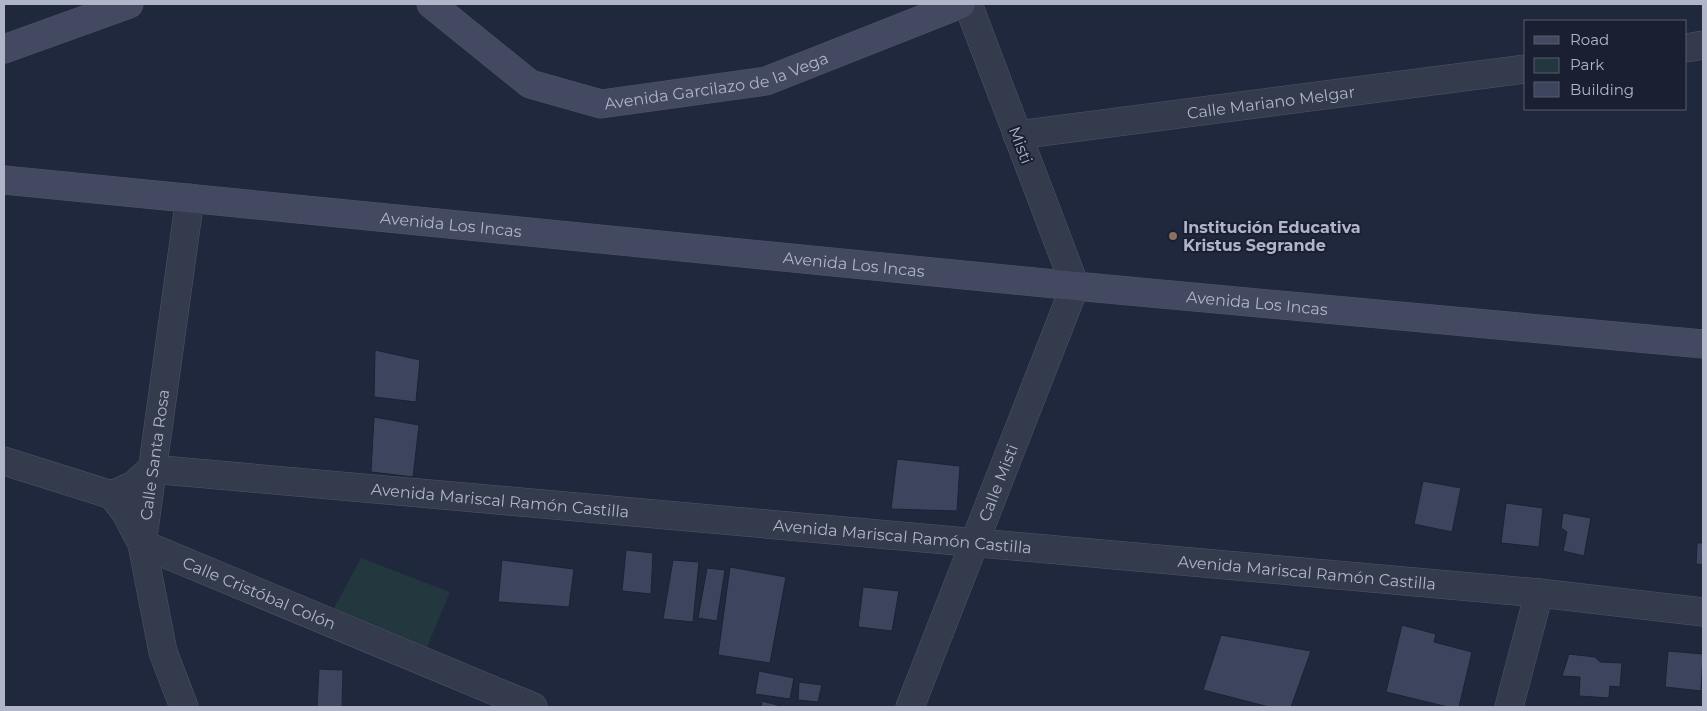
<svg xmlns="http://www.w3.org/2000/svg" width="1707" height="711" font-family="Montserrat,sans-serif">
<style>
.green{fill:#22373e}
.building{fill:#3c445e;stroke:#1c2234}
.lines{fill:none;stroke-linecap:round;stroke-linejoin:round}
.street-casing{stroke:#505568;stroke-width:29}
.secondary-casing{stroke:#505568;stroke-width:29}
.street{stroke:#343b4d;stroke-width:28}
.secondary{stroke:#424961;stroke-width:28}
.education-dot{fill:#8d6e63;stroke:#1a2032;stroke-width:2}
.labels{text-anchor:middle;stroke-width:4;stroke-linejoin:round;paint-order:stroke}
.street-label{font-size:16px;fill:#b0b5c9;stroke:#1a2032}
.poi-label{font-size:16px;font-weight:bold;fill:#b0b5c9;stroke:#1a2032;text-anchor:start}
</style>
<rect width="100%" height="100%" fill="#20283d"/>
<polygon class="green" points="361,558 450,592 427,647 334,608"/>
<g class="building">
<polygon points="375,350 420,360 416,402 374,397"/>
<polygon points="374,417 419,425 413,477 371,472"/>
<polygon points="897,459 960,466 957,511 891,509"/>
<polygon points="1423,481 1461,488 1452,532 1414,524"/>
<polygon points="1506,503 1543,508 1539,547 1501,543"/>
<polygon points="1563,513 1591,518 1584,556 1563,551 1567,532 1561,528"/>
<polygon points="1697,543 1703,543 1703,565 1696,564"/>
<polygon points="626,550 653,553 651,594 622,591"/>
<polygon points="502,560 574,569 569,607 498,602"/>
<polygon points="673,560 699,562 693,622 663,619"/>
<polygon points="730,567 786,577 770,663 718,655"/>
<polygon points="707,568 725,570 717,621 698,618"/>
<polygon points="863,587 899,591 892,631 858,627"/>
<polygon points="1402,625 1436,634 1434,642 1472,652 1459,707 1448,707 1386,692"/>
<polygon points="1221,635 1311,651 1291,707 1269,707 1203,690"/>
<polygon points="1668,651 1703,654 1701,691 1665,687"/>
<polygon points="1569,654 1595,657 1600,662 1622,663 1620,687 1610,686 1609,698 1579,696 1580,677 1562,676"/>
<polygon points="319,669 343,670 342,707 317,707"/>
<polygon points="759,671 794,678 790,699 755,694"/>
<polygon points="799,682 822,685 818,702 798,700"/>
<polygon points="762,701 781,706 781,707 761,707"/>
</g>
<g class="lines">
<g class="street-casing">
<g id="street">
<polyline points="1686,48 1703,45"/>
<path id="s1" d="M1017 135 1526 69"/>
<path id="s2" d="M4 461 112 495 126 513 142 544 533 707"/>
<path id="s3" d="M112 495 134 485 151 469 1539 593 1703 612"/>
<path id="s4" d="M184 707 163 652 142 544 190 198"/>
<path id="s5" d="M910 707 1075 286 968 4"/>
<polyline points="1509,707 1539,593"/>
</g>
</g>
<g class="secondary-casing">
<g id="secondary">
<path id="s6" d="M431 4 530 84 601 104 766 81 961 4"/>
<polyline points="4,49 129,4"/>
<path id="s7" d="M4 180 1075 286 1703 344"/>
</g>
</g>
<use href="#street" class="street"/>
<use href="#secondary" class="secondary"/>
</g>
<circle class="education-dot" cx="1173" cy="236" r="5"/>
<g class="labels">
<g class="street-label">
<text dy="6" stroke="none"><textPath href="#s6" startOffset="319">Avenida Garcilazo de la Vega</textPath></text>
<text dy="6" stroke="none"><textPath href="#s1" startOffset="256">Calle Mariano Melgar</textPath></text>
<text transform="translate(1021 145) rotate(69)" y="6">Misti</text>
<text dy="6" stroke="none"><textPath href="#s7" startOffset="449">Avenida Los Incas</textPath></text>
<text dy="6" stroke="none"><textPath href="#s7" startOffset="854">Avenida Los Incas</textPath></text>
<text dy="6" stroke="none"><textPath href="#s7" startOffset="1259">Avenida Los Incas</textPath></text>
<text dy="6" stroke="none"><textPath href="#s4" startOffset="259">Calle Santa Rosa</textPath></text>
<text dy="6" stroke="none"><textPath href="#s5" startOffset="241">Calle Misti</textPath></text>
<text dy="6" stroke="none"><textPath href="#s3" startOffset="398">Avenida Mariscal Ramón Castilla</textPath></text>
<text dy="6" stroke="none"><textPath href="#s3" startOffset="802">Avenida Mariscal Ramón Castilla</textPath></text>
<text dy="6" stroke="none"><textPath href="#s3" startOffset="1208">Avenida Mariscal Ramón Castilla</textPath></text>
<text dy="6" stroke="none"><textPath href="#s2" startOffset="298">Calle Cristóbal Colón</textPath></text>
</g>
<g class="poi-label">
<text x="1183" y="233">Institución Educativa<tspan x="1183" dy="18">Kristus Segrande</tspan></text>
</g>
</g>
<rect width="1707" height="711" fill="none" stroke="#b0b5c9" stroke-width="10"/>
<rect x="1524" y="20" width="162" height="90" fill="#1a2032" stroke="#565c6e"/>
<rect x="1534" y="36" width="25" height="8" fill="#424961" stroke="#565c6e"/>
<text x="1570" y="45" font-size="15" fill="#b0b5c9">Road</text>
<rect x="1534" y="58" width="25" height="15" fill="#22373e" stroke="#565c6e"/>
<text x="1570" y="70" font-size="15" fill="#b0b5c9">Park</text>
<rect x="1534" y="82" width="25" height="15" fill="#3c445e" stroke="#565c6e"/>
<text x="1570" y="95" font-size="15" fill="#b0b5c9">Building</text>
</svg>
